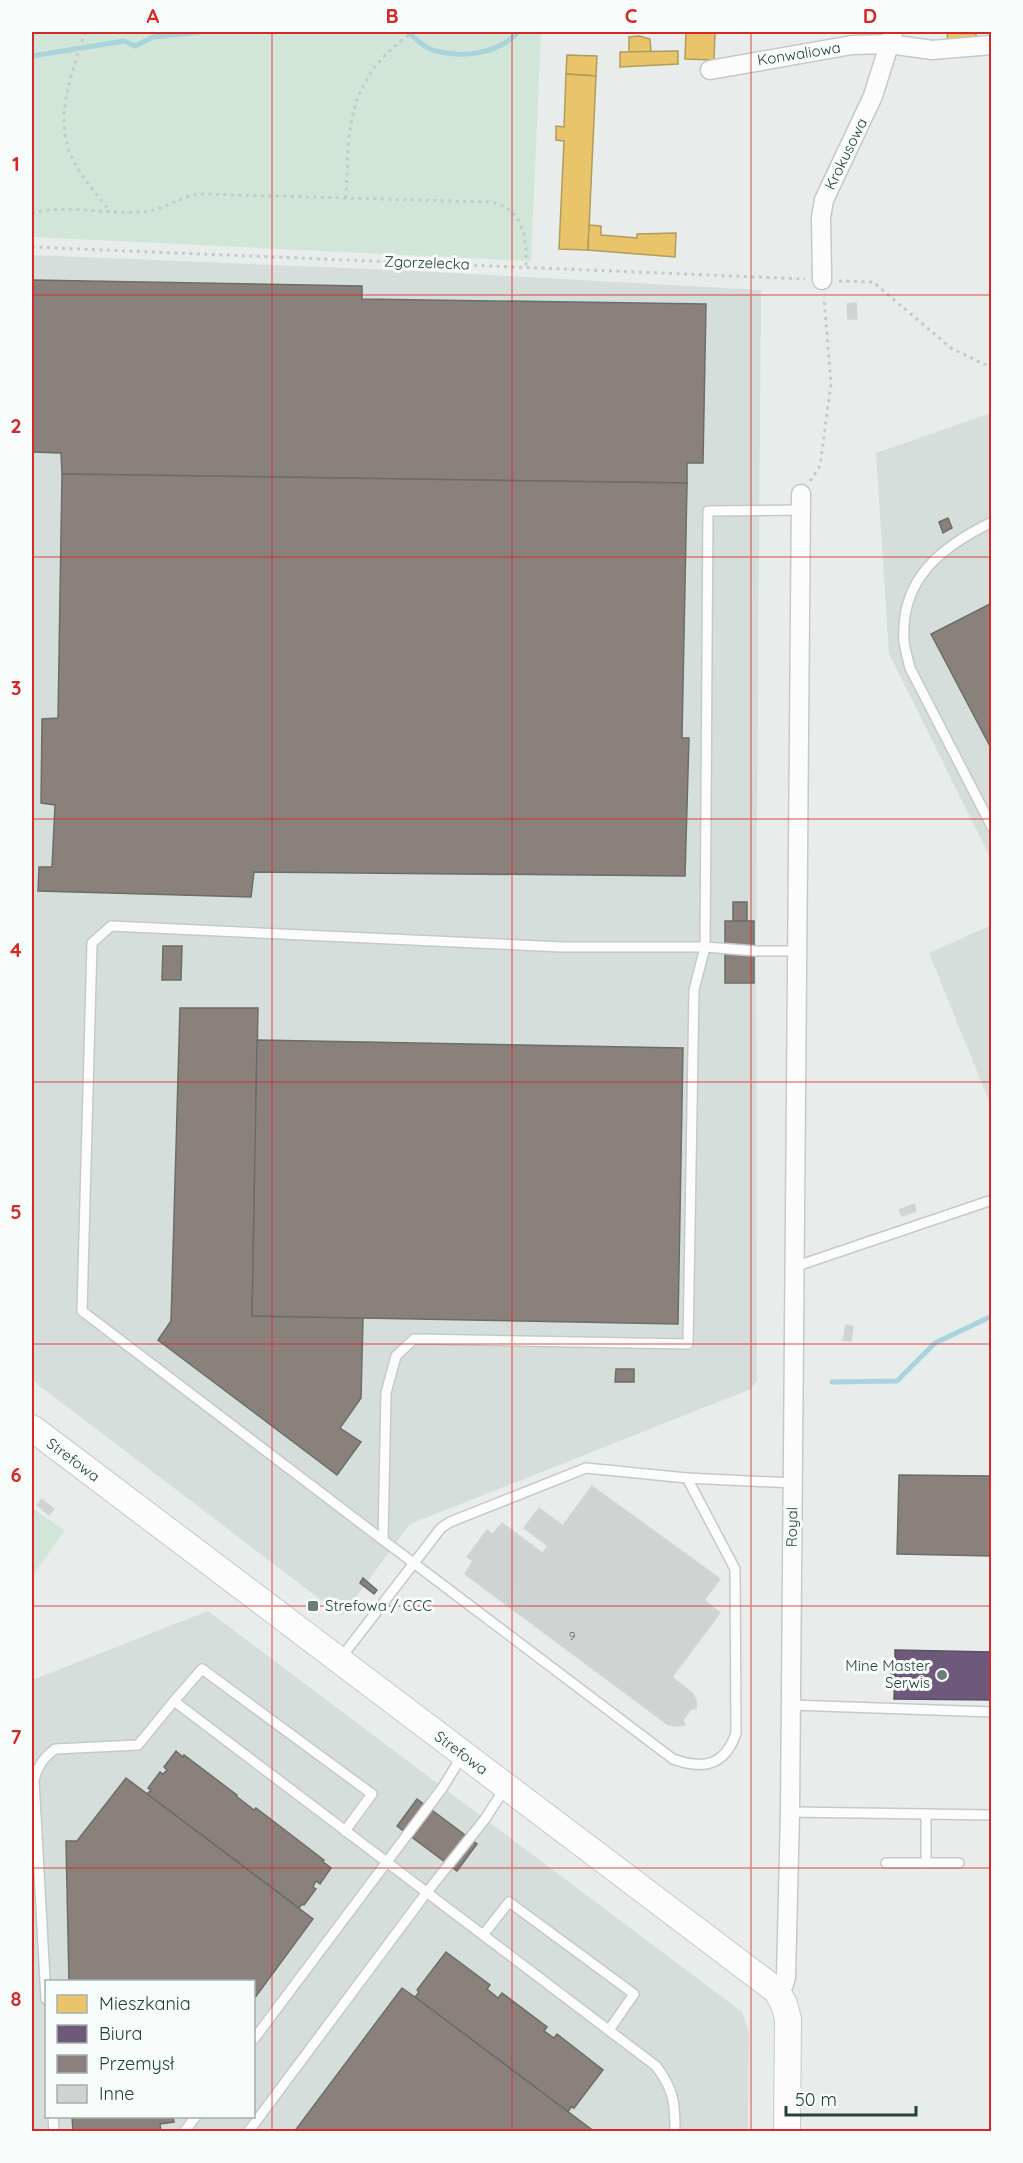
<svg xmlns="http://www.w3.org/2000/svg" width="1023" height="2163" font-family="Quicksand,sans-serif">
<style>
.built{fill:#d6dedb;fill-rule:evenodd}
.green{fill:#d1e6d8}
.homes{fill:#e9c46a;stroke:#ae9d5c;stroke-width:1.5}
.offices{fill:#6d597a;stroke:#575267;stroke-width:1.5}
.industry{fill:#8a817c;stroke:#6b6e68;stroke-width:1.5}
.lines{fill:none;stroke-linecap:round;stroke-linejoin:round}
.stream{stroke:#a9d4db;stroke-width:5}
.building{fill:#cfd4d2;stroke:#d1d6d4;stroke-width:1.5}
.lane-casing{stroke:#c5cac8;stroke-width:12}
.street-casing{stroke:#c5cac8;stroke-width:21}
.secondary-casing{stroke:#c3cbc8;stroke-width:28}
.path{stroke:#c3ccca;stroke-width:3;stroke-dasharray:3 4.5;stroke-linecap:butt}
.lane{stroke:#fcfcfc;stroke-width:9}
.street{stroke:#fcfcfc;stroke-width:18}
.secondary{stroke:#fcfcfc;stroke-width:26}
.grid{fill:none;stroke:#d62828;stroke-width:1.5;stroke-opacity:0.55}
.poi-dot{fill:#697e78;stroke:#f7fbf9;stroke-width:2}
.labels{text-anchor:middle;stroke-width:6;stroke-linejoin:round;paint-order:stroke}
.number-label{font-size:12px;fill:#506761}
.street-label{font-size:15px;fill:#24423a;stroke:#f7fbf9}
.poi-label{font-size:15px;fill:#24423a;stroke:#f7fbf9;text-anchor:start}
.neatline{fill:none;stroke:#d62828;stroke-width:2}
.grid-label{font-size:20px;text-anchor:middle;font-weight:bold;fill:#d62828}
</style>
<rect width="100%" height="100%" fill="#e8edeb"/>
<g class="built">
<polygon points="32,255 417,271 761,290 756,951 757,1381 751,1389 410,1524 342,1616 32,1380"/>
<polygon points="991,413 991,859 889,654 876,453"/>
<polygon points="991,925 991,1106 929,953"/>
<path d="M208 1611 742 2012 749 2033 748 2131 32 2132V1680ZM46 1982H254V2116H46Z"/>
</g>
<g class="green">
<polygon points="32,32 541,32 531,261 32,237"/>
<polygon points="33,1509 65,1530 32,1577 32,1511"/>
</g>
<g class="homes">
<polygon points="686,32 715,32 714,60 685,59"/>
<polygon points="947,32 976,32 976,38 948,41"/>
<polygon points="639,36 650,39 651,52 629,52 629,37"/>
<polygon points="678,51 678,64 620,67 620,52"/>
<polygon points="567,55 597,56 596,76 566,74"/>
<polygon points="566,74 596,76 588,250 559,249 564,141 556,140 556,126 564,127"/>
<polygon points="589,225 601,226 601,235 637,238 637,234 676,233 675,257 588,250"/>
</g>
<polygon class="offices" points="895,1650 992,1652 992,1700 894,1699 895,1675 891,1675 891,1666 895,1666"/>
<g class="industry">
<polygon points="32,280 362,286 362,299 706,304 703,463 687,463 687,483 62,474 61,453 32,452"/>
<polygon points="62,474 687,483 682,738 689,738 685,876 254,872 251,897 38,891 39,867 52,867 55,805 41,803 42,719 58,718"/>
<polygon points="948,518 952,528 943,533 939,522"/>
<polygon points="992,603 992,750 931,634"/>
<rect x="733" y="902" width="14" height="19"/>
<rect x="725" y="921" width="29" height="62"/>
<polygon points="163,946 182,946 181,980 162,980"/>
<polygon points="180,1008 258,1008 252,1316 363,1318 361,1398 340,1428 361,1442 337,1475 158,1340 171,1321"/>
<polygon points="257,1040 683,1048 678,1324 252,1316"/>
<polygon points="616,1369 634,1369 634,1382 615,1382"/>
<polygon points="899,1475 992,1476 992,1556 897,1554"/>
<polygon points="363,1578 377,1590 374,1594 360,1583"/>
<polygon points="176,1751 183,1757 184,1755 237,1795 236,1796 254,1810 256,1808 324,1860 322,1861 331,1868 320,1884 316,1881 313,1887 316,1889 304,1905 302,1904 299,1908 147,1794 151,1790 148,1788 160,1772 163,1774 167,1770 164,1767"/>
<polygon points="126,1778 313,1919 254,1999 254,1982 69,1982 66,1841 77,1841"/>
<polygon points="417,1799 477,1844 457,1871 397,1826"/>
<polygon points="446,1952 490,1985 487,1989 498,1998 502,1993 547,2027 544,2031 554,2038 557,2034 603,2070 574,2108 571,2107 568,2112 415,1997 419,1992 417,1990"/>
<polygon points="402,1988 415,1997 595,2132 294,2132"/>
<polygon points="72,2116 173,2116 174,2122 160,2124 161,2132 73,2132"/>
</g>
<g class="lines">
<g class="stream">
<path d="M408 32C415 38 421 45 430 49 458 59 498 55 518 32"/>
<polyline points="32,56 124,41 135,46 153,37 200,32"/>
<polyline points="832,1382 897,1381 935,1343 992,1316"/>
</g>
</g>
<g class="building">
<polygon points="856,303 857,319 848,319 847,304"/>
<polygon points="914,1204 916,1211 902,1216 899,1210"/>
<polygon points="846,1325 853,1327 851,1341 843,1340"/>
<polygon points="592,1486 720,1579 638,1690 511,1596"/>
<polygon points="42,1499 54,1509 49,1515 37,1505"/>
<polygon points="539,1508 563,1526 548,1546 524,1528"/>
<polygon points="502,1523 542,1553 511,1596 638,1690 704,1600 720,1613 672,1677 692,1693 696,1700 696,1709 691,1709 683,1720 685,1725 675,1726 667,1724 465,1574 473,1561 467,1557 487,1530 493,1534"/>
</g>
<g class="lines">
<g class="lane-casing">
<g id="lane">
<path d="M992 522C941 547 900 579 904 641 905 650 908 660 910 668L992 827"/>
<polyline points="797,951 756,951 705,947 708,511 801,510"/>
<polyline points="794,1267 992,1200"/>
<polyline points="687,1478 793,1483"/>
<path d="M340 1659 441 1528 450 1522 586 1468 687 1478 735 1569 736 1733C725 1766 703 1770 673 1759L415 1564 383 1540 82 1311 92 943 111 926 562 947H705L694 990 688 1344 414 1339 396 1356 386 1393 383 1540"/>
<polyline points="174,1701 202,1669 372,1794 345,1831"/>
<polyline points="791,1705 992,1712"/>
<polyline points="790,1812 992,1815"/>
<polyline points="926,1814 926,1863"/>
<polyline points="886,1863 959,1863"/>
<polyline points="483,1935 509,1902 634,1994 609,2030"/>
<path d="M46 1999 34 1780C38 1766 43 1758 55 1749L138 1745 174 1701 656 2066C674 2090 675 2102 675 2132"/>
<polyline points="254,2039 443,1787 462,1756"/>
<polyline points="53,2116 54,2132"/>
<polyline points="184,2132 196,2116"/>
<polyline points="248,2132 427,1892 485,1819 505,1788"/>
</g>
</g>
<g class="street-casing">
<g id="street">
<polyline points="710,70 852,45 889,44 932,50 992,45"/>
<polyline points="822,280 821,217 824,200 873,96 893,32"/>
<polyline points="777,1991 784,1984 786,1977 790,1812 801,494"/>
</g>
</g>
<g class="secondary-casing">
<polyline id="secondary" points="32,1428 777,1991 784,2004 788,2019 787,2132"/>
</g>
<g class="path">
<path d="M85 32C73 70 53 117 72 158 81 177 97 194 109 211"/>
<path d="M346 198C349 122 346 80 413 32"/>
<path d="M32 214C61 202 116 217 149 211 168 208 182 195 202 194L489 202C524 207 527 238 526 268"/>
<polyline points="32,247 805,279"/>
<polyline points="839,281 873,282 951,348 992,368"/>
<polyline points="810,481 820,466 831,384 824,297"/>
</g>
<use href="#lane" class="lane"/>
<use href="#street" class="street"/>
<use href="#secondary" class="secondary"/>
</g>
<path class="grid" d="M272 32V2132M512 32V2132M751 32V2132M32 295H992M32 557H992M32 819H992M32 1082H992M32 1344H992M32 1606H992M32 1868H992"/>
<g class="poi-dot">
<rect x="307" y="1600" width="12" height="12" rx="3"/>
<circle cx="942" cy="1675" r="6"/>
</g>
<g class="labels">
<g class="number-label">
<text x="572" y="1640">9</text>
</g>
<g class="street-label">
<text transform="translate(799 54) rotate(-9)" y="5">Konwaliowa</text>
<text transform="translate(846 154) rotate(-64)" y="5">Krokusowa</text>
<text transform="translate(427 263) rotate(2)" y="5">Zgorzelecka</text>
<text transform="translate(73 1460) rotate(37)" y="5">Strefowa</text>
<text transform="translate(792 1527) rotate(-89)" y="5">Royal</text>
<text transform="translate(461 1753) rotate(37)" y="5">Strefowa</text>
</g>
<g class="poi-label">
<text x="325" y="1611">Strefowa / CCC</text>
<text x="930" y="1671" text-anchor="end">Mine Master<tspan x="930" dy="17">Serwis</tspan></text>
</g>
</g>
<rect width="1023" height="2163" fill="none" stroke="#f7fbf9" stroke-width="66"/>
<rect x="45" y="1980" width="210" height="138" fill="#f7fbf9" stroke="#a3b1ad" stroke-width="1.5"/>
<rect x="57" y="1995" width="30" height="18" fill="#e9c46a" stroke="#a3b1ad" stroke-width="1.5"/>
<text x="99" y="2010" font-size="18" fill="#24423a">Mieszkania</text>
<rect x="57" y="2025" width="30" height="18" fill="#6d597a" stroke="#a3b1ad" stroke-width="1.5"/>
<text x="99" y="2040" font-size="18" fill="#24423a">Biura</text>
<rect x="57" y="2055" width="30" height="18" fill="#8a817c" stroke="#a3b1ad" stroke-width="1.5"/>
<text x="99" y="2070" font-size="18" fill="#24423a">Przemysł</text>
<rect x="57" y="2085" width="30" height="18" fill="#cfd4d2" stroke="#a3b1ad" stroke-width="1.5"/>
<text x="99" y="2100" font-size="18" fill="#24423a">Inne</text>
<path d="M786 2106v9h130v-9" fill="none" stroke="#24423a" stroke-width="3"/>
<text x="795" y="2106" font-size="18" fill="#24423a" stroke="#f7fbf9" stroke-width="4.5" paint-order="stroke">50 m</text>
<rect x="33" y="33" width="957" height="2097" class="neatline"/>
<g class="grid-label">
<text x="153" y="23">A</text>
<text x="392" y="23">B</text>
<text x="631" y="23">C</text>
<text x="870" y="23">D</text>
<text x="16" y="171">1</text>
<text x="16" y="433">2</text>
<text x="16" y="695">3</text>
<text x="16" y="957">4</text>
<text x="16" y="1219">5</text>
<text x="16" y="1482">6</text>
<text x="16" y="1744">7</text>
<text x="16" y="2006">8</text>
</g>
</svg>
